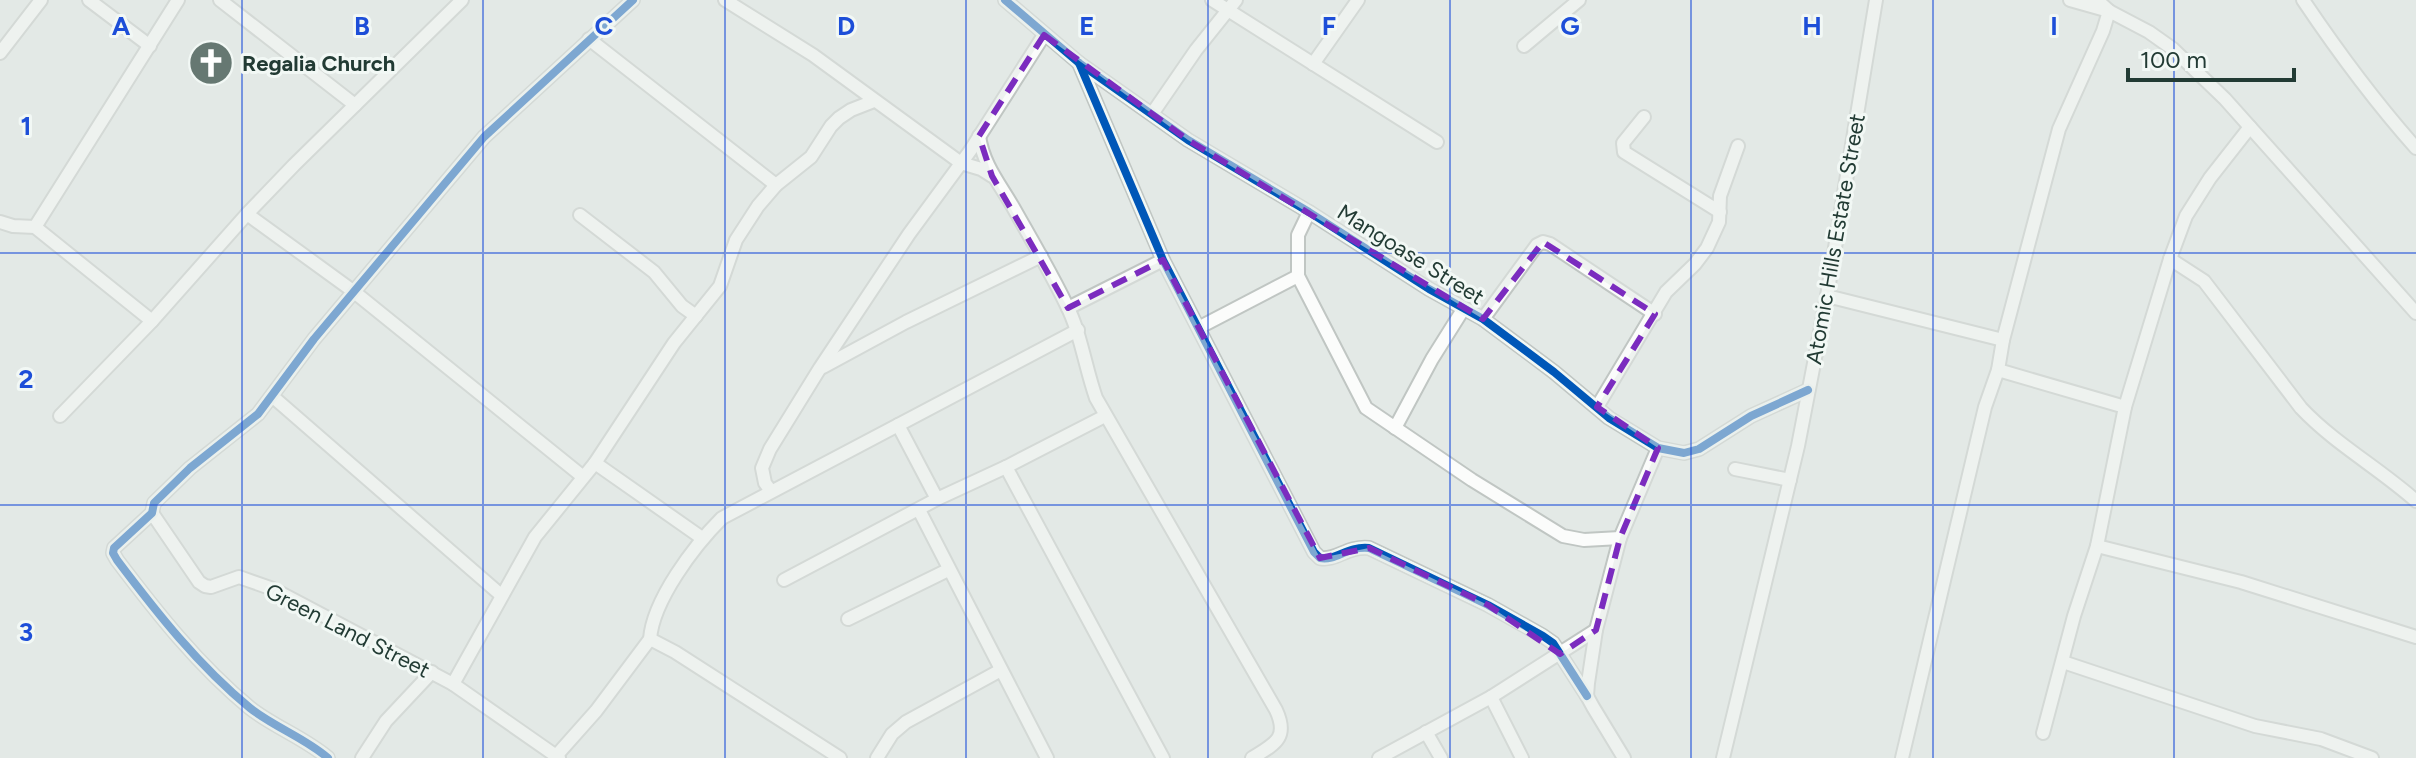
<svg xmlns="http://www.w3.org/2000/svg" width="2416" height="758" font-family="Figtree,sans-serif">
<style>
.lines{fill:none;stroke-linecap:round;stroke-linejoin:round}
.minor-casing{stroke:#c0c6c3;stroke-width:16}
.minor{stroke:#fbfcfb;stroke-width:12}
.cycleway-casing{stroke:#f2f8f5;stroke-width:13}
.cycleway{stroke:#0057b8;stroke-width:8}
.marked{fill:none;stroke:#7b2cbf;stroke-width:6;stroke-dasharray:16 10;stroke-linejoin:round}
.grid{fill:none;stroke:#1d4ed8;stroke-width:2;stroke-opacity:0.55}
.labels{text-anchor:middle;stroke-width:6;stroke-linejoin:round;paint-order:stroke}
.poi-label{font-size:22px;font-weight:bold;fill:#223b34;stroke:#f2f8f5;text-anchor:start}
.street-label{font-size:22px;fill:#223b34;stroke:#f2f8f5}
.grid-label{font-size:26px;text-anchor:middle;font-weight:bold;fill:#1d4ed8;stroke:#f2f8f5;stroke-width:6;stroke-linejoin:round;paint-order:stroke}
</style>
<rect width="100%" height="100%" fill="#e3e9e6"/>
<g class="lines">
<g class="minor-casing">
<g id="minor">
<polyline points="89,0 150,46"/>
<polyline points="220,0 355,105"/>
<polyline points="725,0 813,55 961,163 981,169 992,176"/>
<polyline points="1005,0 1079,63 1188,140 1309,212 1429,289 1483,319 1554,372 1609,418 1658,448 1684,453 1699,449 1751,416 1808,390"/>
<polyline points="1212,0 1437,142"/>
<polyline points="2070,0 2109,11 2149,32 2173,49 2225,99 2416,313"/>
<path d="M2303 0C2338 52 2375 102 2416 148"/>
<polyline points="589,39 776,185"/>
<polyline points="1524,46 1579,0"/>
<polyline points="0,53 41,0"/>
<path d="M1079 63 1163 260 1314 552 1320 558C1337 561 1346 546 1369 548L1488 605 1543 636 1553 643 1587 696"/>
<polyline points="1313,64 1358,0"/>
<polyline points="1152,114 1196,50 1236,0"/>
<polyline points="1644,117 1623,143 1624,152 1720,212"/>
<path d="M979 136C983 164 999 183 1013 207 1031 239 1050 271 1066 304 1081 333 1085 367 1096 398L1276 710C1289 738 1275 744 1252 758"/>
<polyline points="1309,212 1298,235 1298,276 1366,408 1472,480 1563,536 1584,540 1620,538"/>
<polyline points="247,214 353,291 582,476"/>
<polyline points="580,215 654,272 682,306 696,316"/>
<polyline points="0,222 13,226 35,227 152,321"/>
<polyline points="35,227 178,0"/>
<path d="M2170 259 2204 281 2301 408C2335 444 2379 468 2416 501"/>
<polyline points="1827,296 2003,340"/>
<polyline points="1068,308 1163,260"/>
<polyline points="1483,319 1537,245 1543,242 1550,244 1655,314"/>
<polyline points="1200,327 1298,276"/>
<polyline points="823,367 906,322 1041,256"/>
<polyline points="1998,370 2125,407"/>
<polyline points="272,396 501,595"/>
<polyline points="1597,407 1666,292 1695,264 1707,248 1719,222 1720,196 1738,146"/>
<polyline points="60,416 152,321 247,214 294,165 462,0"/>
<polyline points="898,425 937,499"/>
<polyline points="1395,428 1432,359 1464,308"/>
<polyline points="595,463 702,538"/>
<polyline points="1006,467 1163,758"/>
<polyline points="1735,469 1790,480"/>
<polyline points="771,491 765,483 762,468 770,449 820,368 909,234 970,151 1044,35"/>
<polyline points="919,510 1047,758"/>
<polyline points="152,513 199,582 205,586 211,587 239,577 273,589 453,684 559,758"/>
<polyline points="2097,546 2241,582 2416,637"/>
<polyline points="784,580 937,499 1006,467 1105,416"/>
<polyline points="848,619 948,570"/>
<polyline points="650,639 675,652 840,758"/>
<polyline points="2063,662 2255,726 2321,739 2372,758"/>
<polyline points="453,684 535,537 595,463 674,343 720,286 736,240 758,206 776,185 811,157 831,126 839,118 851,110 874,101"/>
<polyline points="1491,697 1522,758"/>
<polyline points="1426,732 1441,758"/>
<polyline points="2043,733 2074,616 2097,546 2125,407 2170,259 2186,216 2210,178 2250,127"/>
<path d="M556 756 596 711 650 639C653 600 694 546 722 518L1078 330"/>
<path d="M328 758C305 738 274 727 250 708 198 665 157 613 117 560L113 553 114 548 152 513 154 503 190 468 258 414 314 339 484 137 633 0"/>
<polyline points="362,758 386,721 432,672"/>
<polyline points="877,758 892,734 906,722 1001,670"/>
<polyline points="1379,758 1491,697 1596,630"/>
<polyline points="1624,758 1593,707 1587,696 1588,683 1596,630 1620,538 1658,448"/>
<polyline points="1723,758 1798,446 1827,296 1876,0"/>
<polyline points="1902,758 1985,407 1998,370 2003,340 2059,129 2103,31 2109,11 2097,0"/>
</g>
</g>
<use href="#minor" class="minor"/>
<g class="cycleway-casing">
<g id="cycleway">
<polyline points="1005,0 1079,63 1188,140 1309,212 1429,289 1483,319 1554,372 1609,418 1658,448 1684,453 1699,449 1751,416 1808,390"/>
<path d="M1079 63 1163 260 1314 552 1320 558C1337 561 1346 546 1369 548L1488 605 1543 636 1553 643 1587 696"/>
<path d="M328 758C305 738 274 727 250 708 198 665 157 613 117 560L113 553 114 548 152 513 154 503 190 468 258 414 314 339 484 137 633 0"/>
</g>
</g>
<use href="#cycleway" class="cycleway"/>
</g>
<path d="M0 0H2416V758H0ZM1044 35 1188 140 1483 319 1543 242 1655 314 1597 407 1658 448 1620 538 1596 630 1560 654 1488 605 1369 548 1320 558 1163 260 1068 308 992 176 979 136Z" fill="#e3e9e6" fill-opacity=".55" fill-rule="evenodd"/>
<path class="marked" d="M1044 35 1188 140 1483 319 1543 242 1655 314 1597 407 1658 448 1620 538 1596 630 1560 654 1488 605 1369 548 1320 558 1163 260 1068 308 992 176 979 136Z"/>
<path class="grid" d="M242 0V758M483 0V758M725 0V758M966 0V758M1208 0V758M1450 0V758M1691 0V758M1933 0V758M2174 0V758M0 253H2416M0 505H2416"/>
<defs>
<g id="church-disc" transform="scale(2.3)"><circle r="9.5" fill="#667872" stroke="#f2f8f5"/><path d="M-1.2-6h2.4v3.5h3.3v2.4h-3.3V6h-2.4V-.1h-3.3v-2.4h3.3Z" fill="#fff"/></g>
</defs>
<g fill-rule="evenodd">
<use href="#church-disc" x="211" y="63"/>
</g>
<g class="labels">
<g class="poi-label">
<text x="242" y="71">Regalia Church</text>
</g>
<g class="street-label">
<text transform="translate(1835 239) rotate(-80)" y="8">Atomic Hills Estate Street</text>
<text transform="translate(1411 254) rotate(32)" y="8">Mangoase Street</text>
<text transform="translate(348 630) rotate(27)" y="8">Green Land Street</text>
</g>
</g>
<g class="grid-label">
<text x="121" y="35">A</text>
<text x="362" y="35">B</text>
<text x="604" y="35">C</text>
<text x="846" y="35">D</text>
<text x="1087" y="35">E</text>
<text x="1329" y="35">F</text>
<text x="1570" y="35">G</text>
<text x="1812" y="35">H</text>
<text x="2054" y="35">I</text>
<text x="26" y="135">1</text>
<text x="26" y="388">2</text>
<text x="26" y="641">3</text>
</g>
<path d="M2128 68v12h166v-12" fill="none" stroke="#223b34" stroke-width="4"/>
<text x="2140" y="68" font-size="24" fill="#223b34" stroke="#f2f8f5" stroke-width="6" paint-order="stroke">100 m</text>
</svg>
